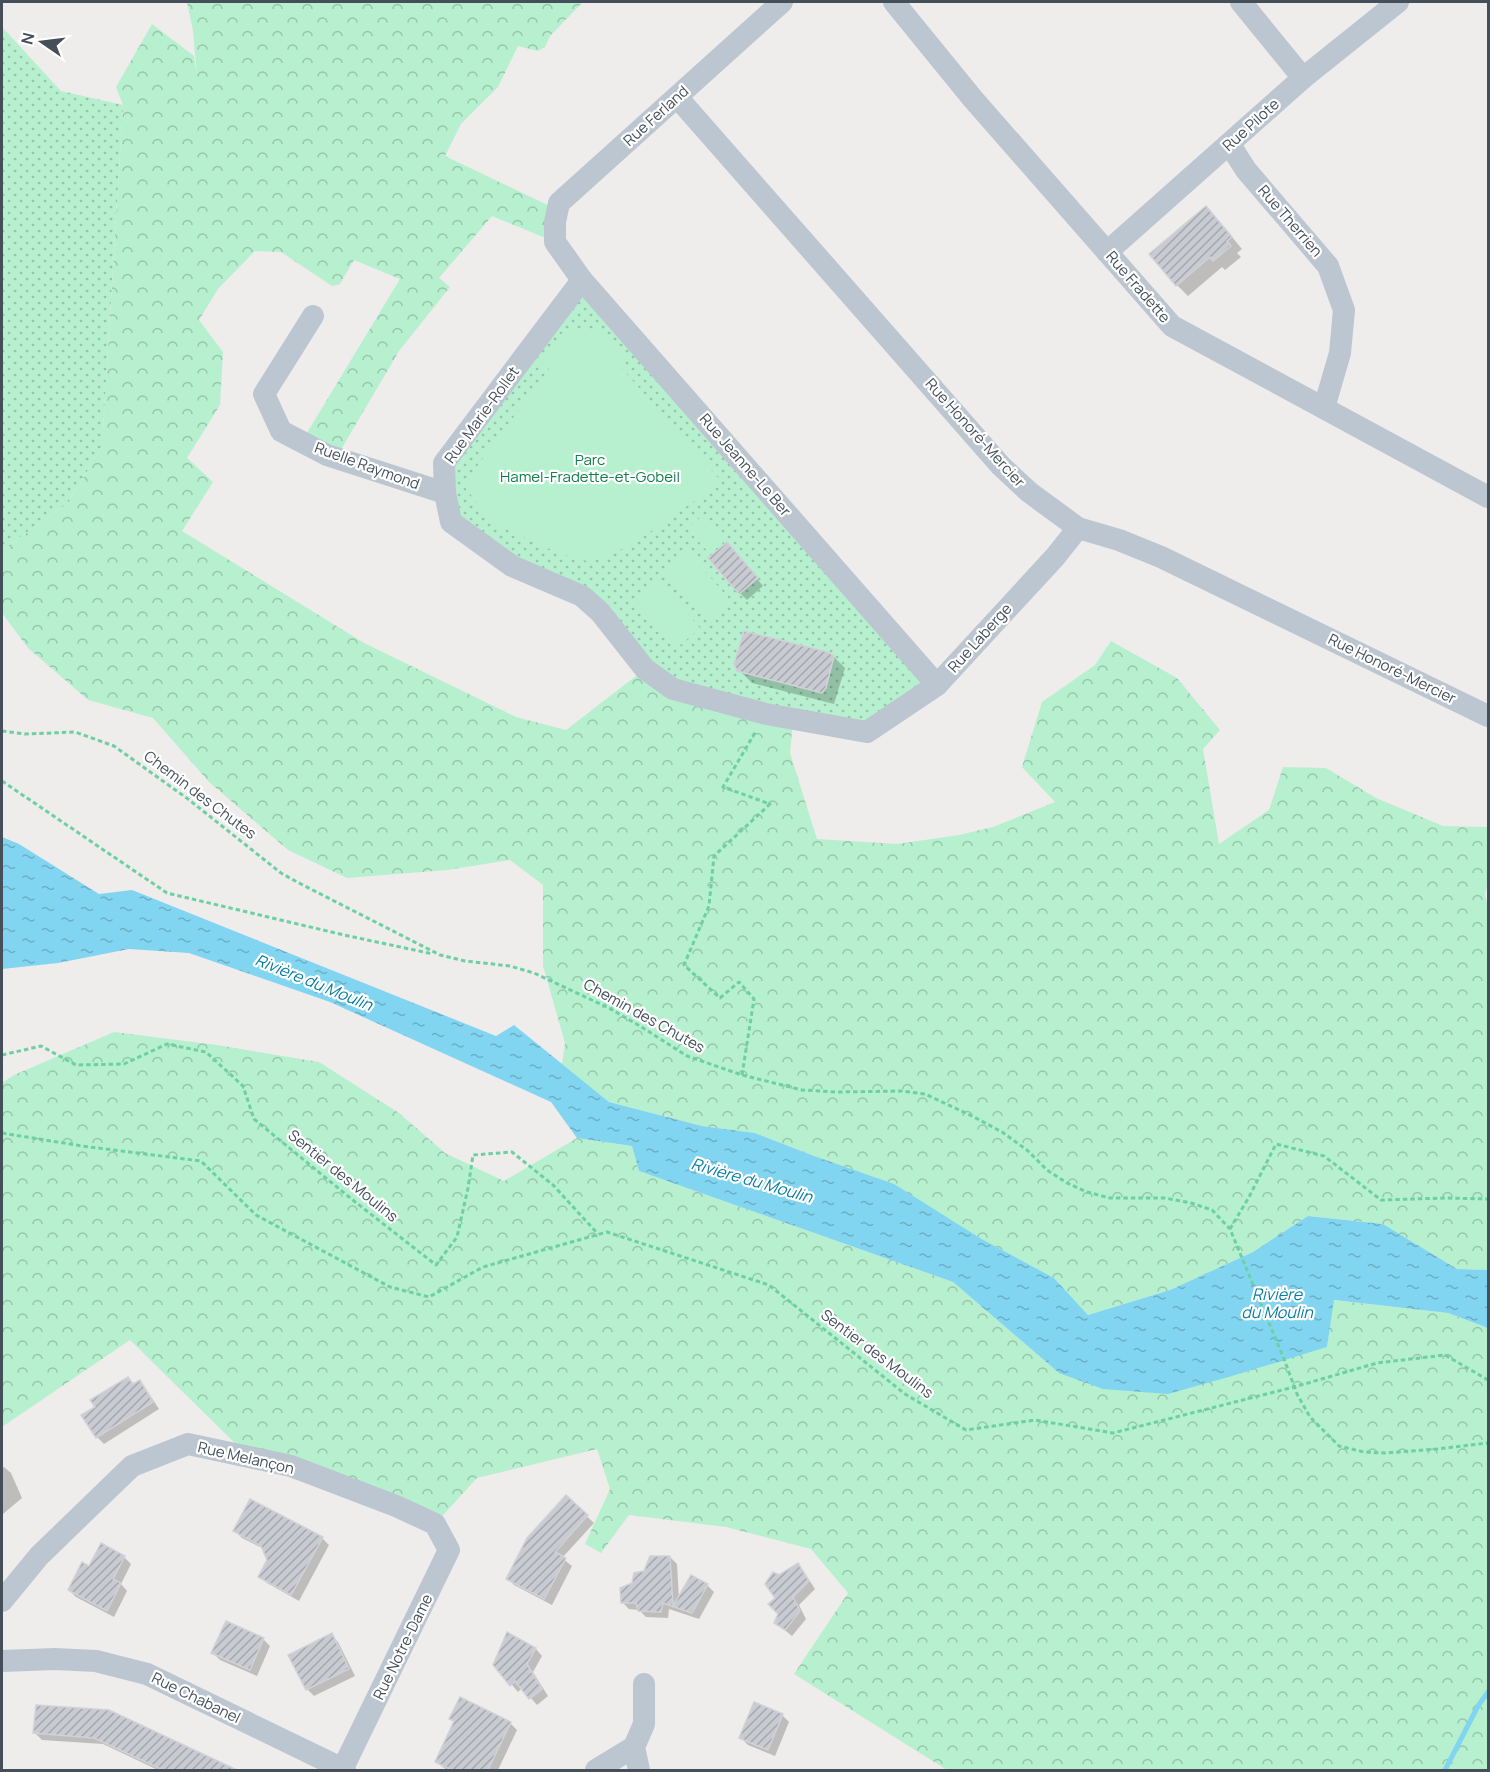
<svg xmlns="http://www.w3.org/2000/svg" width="1490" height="1772" font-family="Manrope,sans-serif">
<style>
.forest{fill:url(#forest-crowns)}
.park{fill:url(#park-dots)}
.pitch{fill:#b7f0cf}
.water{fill:url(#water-ripples)}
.shadow{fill:#0003}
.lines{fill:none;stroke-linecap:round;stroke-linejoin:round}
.stream{stroke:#81d5f0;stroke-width:5}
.building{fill:url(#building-hatch);stroke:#d0d2d8;stroke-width:1.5}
.path{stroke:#6dd0a3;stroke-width:3;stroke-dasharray:4.5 3;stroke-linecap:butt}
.minor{stroke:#bcc6d0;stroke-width:22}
.labels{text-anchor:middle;stroke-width:4.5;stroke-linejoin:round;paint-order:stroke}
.street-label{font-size:15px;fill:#444f5a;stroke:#fff}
.park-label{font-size:15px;fill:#127e4c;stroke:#fff}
.water-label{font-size:16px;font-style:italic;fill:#067da4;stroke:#fff}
</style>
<defs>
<pattern id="forest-crowns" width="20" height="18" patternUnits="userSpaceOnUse" patternTransform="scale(1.5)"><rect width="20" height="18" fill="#b7f0cf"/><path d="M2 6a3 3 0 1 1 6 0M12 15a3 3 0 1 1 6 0" fill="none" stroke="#96c5ab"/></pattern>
<pattern id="park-dots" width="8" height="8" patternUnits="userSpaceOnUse" patternTransform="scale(1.5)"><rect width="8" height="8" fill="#b7f0cf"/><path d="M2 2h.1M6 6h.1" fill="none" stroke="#96c5ab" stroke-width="1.8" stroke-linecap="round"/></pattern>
<pattern id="water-ripples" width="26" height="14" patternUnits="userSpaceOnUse" patternTransform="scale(1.5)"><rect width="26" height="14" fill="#81d5f0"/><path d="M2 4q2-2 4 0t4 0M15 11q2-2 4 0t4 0" fill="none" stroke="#6bafc5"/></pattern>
<pattern id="building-hatch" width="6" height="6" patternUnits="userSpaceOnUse" patternTransform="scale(1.5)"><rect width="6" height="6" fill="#c9cbd2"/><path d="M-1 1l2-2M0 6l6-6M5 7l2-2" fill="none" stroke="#a5a7ad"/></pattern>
</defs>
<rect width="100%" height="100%" fill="#efecec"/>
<g class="forest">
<polygon points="187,2 583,2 550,36 545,47 538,51 518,46 498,87 461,124 445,156 558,210 555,242 492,216 439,278 450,287 399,351 336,458 302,441 400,279 354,260 340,284 332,286 281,252 255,251 218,289 199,320 223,352 220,405 187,458 213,482 182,531 364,643 516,717 566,730 645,669 793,720 790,753 817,839 897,844 959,835 993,827 1055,802 1022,767 1042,702 1095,665 1111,641 1177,678 1220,730 1203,749 1219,844 1269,810 1283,767 1326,768 1376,798 1443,826 1488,827 1488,883 1485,894 1488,907 1488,1270 1457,1269 1383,1224 1308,1216 1253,1252 1170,1290 1088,1315 1054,1278 980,1238 814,1156 755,1133 702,1126 609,1102 562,1064 565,1043 543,966 543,885 510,860 447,870 347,878 288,850 209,782 153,718 88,700 28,648 2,613 2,550 68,503 102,446 123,105 116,87 152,24 194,56 197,76 193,31"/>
<polygon points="114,1032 217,1045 319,1062 399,1113 445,1153 504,1181 577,1138 632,1146 639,1171 953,1282 1059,1373 1284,1359 1327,1347 1333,1300 1448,1313 1488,1328 1488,1770 947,1770 794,1674 848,1593 811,1549 726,1527 629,1515 601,1553 585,1544 610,1489 597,1449 477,1478 435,1524 250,1458 130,1340 2,1427 2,1083 14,1075"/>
</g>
<g class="park">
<polygon points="2,27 61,91 123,105 102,446 68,503 2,550"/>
<polygon points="582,280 937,685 867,732 673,689 600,612 451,522 444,463"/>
</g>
<g class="pitch">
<path d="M599 328 627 357 619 365 721 481C698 498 614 563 589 561 565 559 522 536 499 526L491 520 463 485 549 369 540 362 563 332Z"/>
<polygon points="703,515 725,541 710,554 687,529"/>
<polygon points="688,552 731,601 707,621 664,572"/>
<polygon points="657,579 700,628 677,648 634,599"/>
</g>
<polygon class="water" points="2,837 19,844 99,894 132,890 496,1036 514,1025 609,1102 702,1126 755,1133 814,1156 894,1184 980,1238 1054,1278 1088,1315 1170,1290 1253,1252 1308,1216 1383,1224 1457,1269 1488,1270 1488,1328 1448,1313 1334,1300 1327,1347 1232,1376 1168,1394 1103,1389 1059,1373 953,1282 639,1171 632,1146 577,1138 551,1102 330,1002 189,953 129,949 58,963 2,969"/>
<g class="shadow">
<polygon points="1217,219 1242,249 1237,253 1241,257 1225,270 1222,267 1188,296 1177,285"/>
<polygon points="734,551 763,586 747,600 740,593"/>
<polygon points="834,657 845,668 834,704 752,683 737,668"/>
<polygon points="140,1382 146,1389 159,1409 104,1444 97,1437 134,1385"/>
<polygon points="4,1467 11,1473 22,1498 3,1514 2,1518 2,1468"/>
<polygon points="566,1497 594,1523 562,1558 572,1566 552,1605 514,1585 507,1578"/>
<polygon points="235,1531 322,1538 329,1545 299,1601 267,1583 260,1577 269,1560 264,1549 242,1538"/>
<polygon points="124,1557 131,1564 121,1584 127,1591 114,1617 76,1597 69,1590 90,1568"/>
<polygon points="670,1557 677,1564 679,1599 707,1585 714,1592 699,1619 669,1609 668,1618 646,1617 639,1610 629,1609 622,1602 633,1584 645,1572"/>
<polygon points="797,1565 804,1572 815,1589 799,1605 806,1619 792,1636 776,1623 780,1613 777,1598 779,1577"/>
<polygon points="507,1634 536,1649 542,1656 533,1672 548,1696 537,1705 522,1688 518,1692 495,1665"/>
<polygon points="331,1635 338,1642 355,1676 314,1696 307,1689 290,1656"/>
<polygon points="263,1639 270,1646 257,1676 220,1660 213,1653"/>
<polygon points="108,1712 233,1770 158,1770 103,1744 42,1740 35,1733"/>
<polygon points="782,1715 789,1722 775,1756 748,1745 741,1738"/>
<polygon points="451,1718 510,1723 517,1730 498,1770 447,1770 436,1762 455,1723"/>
</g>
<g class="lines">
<polyline class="stream" points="1445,1770 1478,1706 1488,1692"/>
</g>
<g class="building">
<polygon points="1206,206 1232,237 1227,241 1231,246 1213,261 1210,257 1176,286 1149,254"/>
<polygon points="727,542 758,578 739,594 708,558"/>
<polygon points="744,631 828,652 834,656 826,688 822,693 737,671 734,664"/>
<polygon points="128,1377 133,1384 140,1380 153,1402 96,1438 81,1415 95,1407 90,1400"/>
<polygon points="566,1495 588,1515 555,1552 566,1558 544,1599 506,1579 527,1538"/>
<polygon points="250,1499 323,1537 291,1595 258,1577 267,1560 261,1546 233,1531"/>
<polygon points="101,1543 125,1556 113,1579 121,1583 107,1611 68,1590 82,1562 89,1566"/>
<polygon points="650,1556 670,1556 673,1606 691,1575 708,1584 692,1613 663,1603 661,1612 638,1611 636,1603 621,1603 620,1588 632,1583 634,1573 644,1571"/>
<polygon points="798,1563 809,1581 793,1597 800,1611 785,1630 774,1623 778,1614 768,1604 775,1598 765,1584 773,1572 779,1575"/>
<polygon points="226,1621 264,1638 250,1670 211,1653"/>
<polygon points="507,1632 536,1648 527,1664 542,1689 529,1699 515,1681 510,1686 493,1665"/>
<polygon points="332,1633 349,1669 306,1690 288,1655"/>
<polygon points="460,1697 511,1722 488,1770 452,1770 435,1762 454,1721 449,1719"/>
<polygon points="754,1702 783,1714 768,1750 739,1738"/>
<polygon points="36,1705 109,1710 237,1770 163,1770 94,1738 33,1733"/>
</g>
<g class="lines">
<g class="path">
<polyline points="2,731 25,734 75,732 114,746 188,799 281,873 297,882 440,955 465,961 510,966 534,973 609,1008 640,1026 687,1056 742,1075 802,1090 837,1092 902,1091 925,1094 974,1117 1002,1132 1027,1150 1047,1170 1067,1183 1087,1192 1110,1198 1165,1198 1191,1203 1212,1210 1230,1229 1284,1359 1297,1394 1310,1417 1339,1446 1364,1452 1385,1453 1437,1449 1488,1443"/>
<polyline points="2,781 167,893 344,935 433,954"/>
<polyline points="2,1055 41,1046 76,1065 124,1064 167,1044 206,1052 243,1086 254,1119 354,1201 436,1265 457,1237 468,1188 473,1155 512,1152 553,1185 598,1234"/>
<polyline points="742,1075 754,999 739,982 720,998 684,965 709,906 714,856 770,804 723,787 756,731"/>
<polyline points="2,1133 82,1146 201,1161 256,1215 390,1287 429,1297 483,1267 607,1232 769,1285 905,1394 966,1430 1035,1420 1113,1433 1294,1387 1377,1363 1445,1355 1488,1380"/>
<polyline points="1230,1229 1249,1197 1276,1144 1324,1156 1381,1200 1445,1198 1488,1199"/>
</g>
<g class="minor">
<polyline points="782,2 559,203 555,222 555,242 582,280 937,685"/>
<polyline points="894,2 973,99 1172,326 1488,497"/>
<polyline points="1241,2 1303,78"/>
<polyline points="677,97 1001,466 1029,492 1078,528 1119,540 1161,557 1488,716"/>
<polyline points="1230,145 1246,170 1328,266 1344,310 1340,353 1324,408"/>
<polyline points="1107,252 1303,78 1398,2"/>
<polyline points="582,280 444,463 445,493 451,522 512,566 582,596 600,612 645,669 673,689 766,714 867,732 937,685 1055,557 1078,528"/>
<polyline points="313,316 264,394 281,431 327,455 445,493"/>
<polyline points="2,1601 39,1556 132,1466 188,1444 291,1466 396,1506 435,1524 449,1550 342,1770"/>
<polyline points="2,1661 55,1659 96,1661 147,1674 345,1770"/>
<polyline points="596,1770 634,1747"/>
<polyline points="639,1770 634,1747 644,1724 644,1684"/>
</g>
</g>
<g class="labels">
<g class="street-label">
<text transform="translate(656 116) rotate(-42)" y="5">Rue Ferland</text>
<text transform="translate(1251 125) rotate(-42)" y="5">Rue Pilote</text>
<text transform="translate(1290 221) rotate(49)" y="5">Rue Therrien</text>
<text transform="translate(1138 287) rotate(49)" y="5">Rue Fradette</text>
<text transform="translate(482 415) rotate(-54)" y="5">Rue Marie-Rollet</text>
<text transform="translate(975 433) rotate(48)" y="5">Rue Honoré-Mercier</text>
<text transform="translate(745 465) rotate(49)" y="5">Rue Jeanne-Le Ber</text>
<text transform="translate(367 466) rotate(20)" y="5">Ruelle Raymond</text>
<text transform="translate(980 638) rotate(-48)" y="5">Rue Laberge</text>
<text transform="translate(1392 669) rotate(26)" y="5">Rue Honoré-Mercier</text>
<text transform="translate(200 795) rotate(37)" y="5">Chemin des Chutes</text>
<text transform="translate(644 1016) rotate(29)" y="5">Chemin des Chutes</text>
<text transform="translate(343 1176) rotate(39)" y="5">Sentier des Moulins</text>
<text transform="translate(877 1354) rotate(37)" y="5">Sentier des Moulins</text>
<text transform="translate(246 1458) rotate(13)" y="5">Rue Melançon</text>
<text transform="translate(403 1647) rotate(-64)" y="5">Rue Notre-Dame</text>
<text transform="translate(196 1698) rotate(26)" y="5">Rue Chabanel</text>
</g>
<g class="park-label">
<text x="590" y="465">Parc<tspan x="590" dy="17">Hamel-Fradette-et-Gobeil</tspan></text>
</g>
<g class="water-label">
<text transform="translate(314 982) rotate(22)" y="6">Rivière du Moulin</text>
<text transform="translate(752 1180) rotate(16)" y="6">Rivière du Moulin</text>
<text x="1277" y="1300">Rivière<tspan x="1277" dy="18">du Moulin</tspan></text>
</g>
</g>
<rect width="1490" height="1772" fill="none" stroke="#444f5a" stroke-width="6"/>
<g transform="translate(42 42) rotate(284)" stroke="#ffffff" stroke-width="4.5" paint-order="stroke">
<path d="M0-4.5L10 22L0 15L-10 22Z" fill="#444f5a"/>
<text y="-9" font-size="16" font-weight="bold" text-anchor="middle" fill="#444f5a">N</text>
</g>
</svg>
